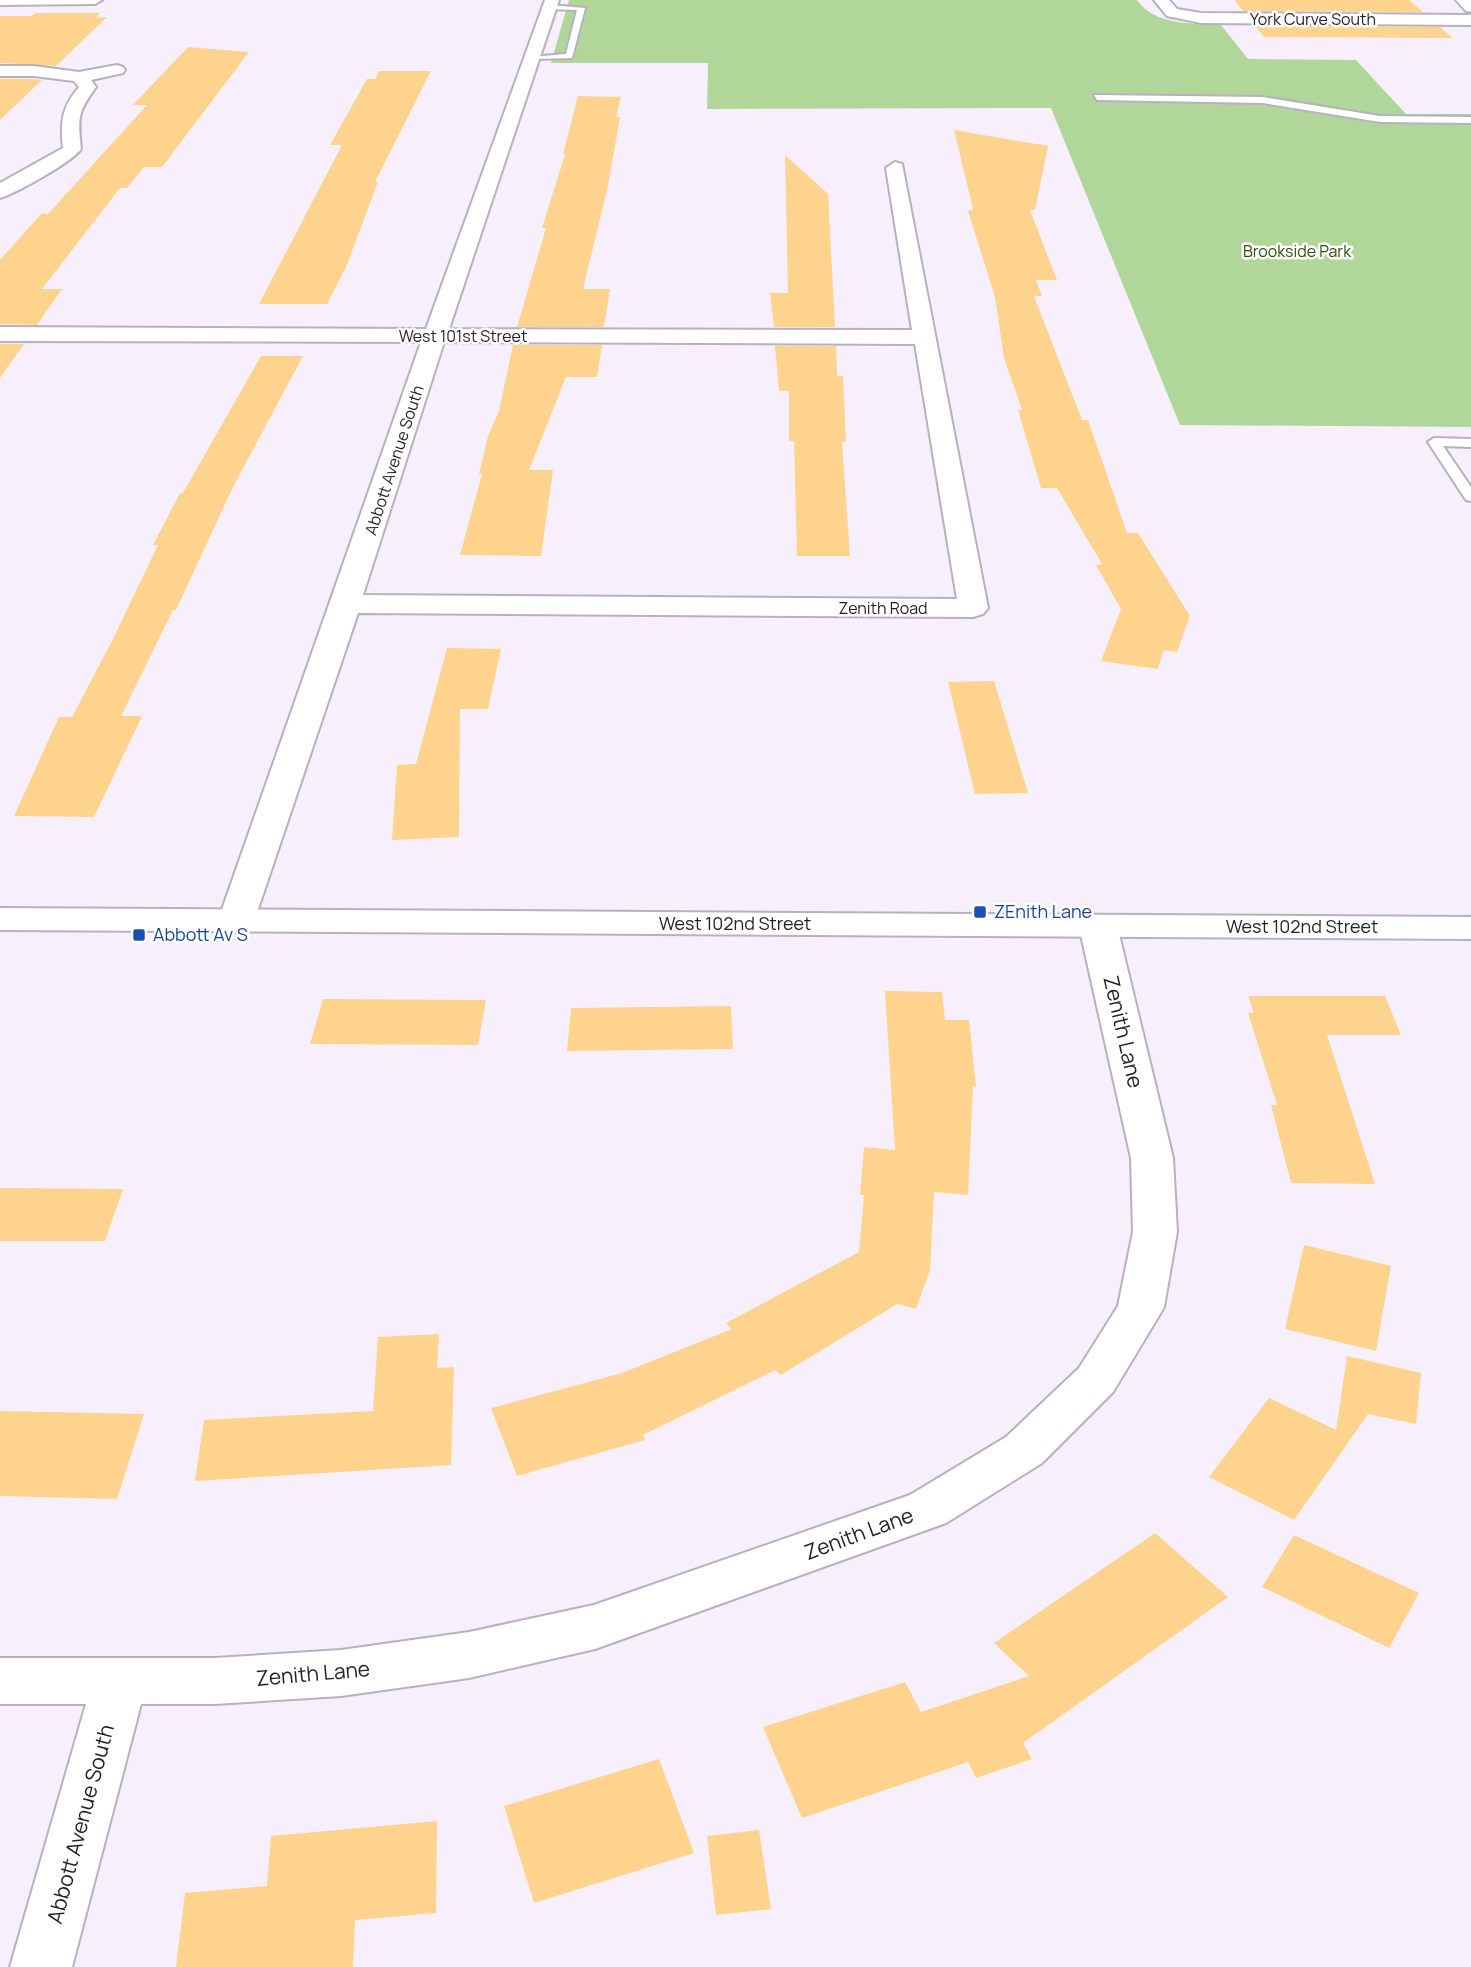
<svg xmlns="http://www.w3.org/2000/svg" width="1471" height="1967" font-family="Manrope,sans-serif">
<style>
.green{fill:#b1d699}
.building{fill:#fed38e}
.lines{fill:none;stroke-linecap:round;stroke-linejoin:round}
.service-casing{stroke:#b8b1bd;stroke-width:4}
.minor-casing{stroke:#b8b1bd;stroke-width:4}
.tertiary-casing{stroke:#b8b1bd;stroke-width:4}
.service{fill:#fff;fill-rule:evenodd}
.minor{fill:#fff;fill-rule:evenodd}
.tertiary{fill:#fff;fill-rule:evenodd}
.transit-dot{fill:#1a4fb4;stroke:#fff;stroke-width:2.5}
.labels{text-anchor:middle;stroke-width:5;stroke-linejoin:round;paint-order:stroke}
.far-street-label{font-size:16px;fill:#211f23;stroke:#fff}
.far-park-label{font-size:16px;fill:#2d5009;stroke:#fff}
.transit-label{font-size:18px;fill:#164399;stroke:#fff;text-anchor:start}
.street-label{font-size:18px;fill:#211f23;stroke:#fff}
.near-street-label{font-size:21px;fill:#211f23;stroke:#fff}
</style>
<rect width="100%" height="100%" fill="#f7f0fc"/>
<path class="green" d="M569 0H1137C1155 26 1192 23 1221 25L1248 59 1356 60 1406 114H1471V427L1180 425 1051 108 707 109 708 63H551Z"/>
<g class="building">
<polygon points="1234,0 1409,0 1423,12 1243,11"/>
<polygon points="35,13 100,13 96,18 107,17 56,66 0,63 0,16 31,16"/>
<polygon points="1255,26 1440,27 1453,38 1264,37"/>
<polygon points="188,47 249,52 162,167 144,167 127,188 120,188 42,289 62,289 37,325 0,324 0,260 42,213 48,214 147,105 133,105"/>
<polygon points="379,71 431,71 375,182 378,182 346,267 327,304 259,304 342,145 330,145 367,79 375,79"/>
<polygon points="0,79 34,79 42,80 0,120"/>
<polygon points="578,96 621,97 616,117 620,117 608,186 583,289 610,289 604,327 517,327 546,228 542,228 565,154 563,154"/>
<polygon points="954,130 1048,146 1035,210 1030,210 1057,280 1036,280 1042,296 1034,296 1082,420 1088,420 1127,533 1138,533 1190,616 1177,652 1164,650 1158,669 1101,661 1121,609 1096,565 1102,564 1057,488 1041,488 1018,410 1022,410 1004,358 995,297 968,211 973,209"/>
<polygon points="785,155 828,194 835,327 774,327 770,293 788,293"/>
<polygon points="0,344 24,344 0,378"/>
<polygon points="513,345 602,345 597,377 566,377 529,470 553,470 541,556 460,555 482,474 479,474 488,436 499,411"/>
<polygon points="775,346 836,346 837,376 843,376 846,442 842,442 850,556 797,556 794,441 789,441 789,391 779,391"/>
<polygon points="261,356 303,356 232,489 176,610 173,610 121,716 142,716 94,817 14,816 59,717 72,717 113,639 158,545 153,545 180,493 183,493"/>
<polygon points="447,648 501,649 488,709 460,709 459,837 392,840 397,765 416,764"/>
<polygon points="994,681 1028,793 975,794 948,682"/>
<polygon points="885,991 942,992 945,1020 969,1020 976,1086 973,1086 968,1195 934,1192 930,1270 916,1309 897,1304 781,1375 775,1370 643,1435 645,1440 517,1476 491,1408 622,1373 732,1329 726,1323 859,1252 864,1195 860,1195 864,1147 895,1150"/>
<polygon points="1248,996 1385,996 1401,1035 1327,1035 1375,1184 1291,1183 1271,1105 1277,1105 1248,1013 1254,1013"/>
<polygon points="323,999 486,1000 478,1045 310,1044"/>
<polygon points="731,1006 733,1049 567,1051 571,1008"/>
<polygon points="0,1188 123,1189 105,1241 0,1241"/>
<polygon points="1304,1245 1391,1266 1376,1351 1285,1329"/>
<polygon points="439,1334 437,1368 454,1367 451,1465 195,1481 204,1420 373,1411 378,1337"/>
<polygon points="1347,1356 1421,1373 1416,1424 1368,1414 1294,1520 1209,1477 1269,1398 1336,1430"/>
<polygon points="0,1411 144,1414 117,1499 0,1496"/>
<polygon points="1155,1533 1228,1597 1023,1743 1032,1759 976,1778 968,1762 802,1818 763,1727 905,1682 921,1712 1029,1676 994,1643"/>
<polygon points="1294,1535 1419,1593 1389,1648 1262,1587"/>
<polygon points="659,1759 694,1853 534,1903 504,1806"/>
<polygon points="437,1821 436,1913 355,1920 353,1967 176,1967 185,1893 267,1886 271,1836"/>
<polygon points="759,1830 771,1909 716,1915 707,1836"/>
</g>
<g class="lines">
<g class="service-casing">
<g id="service">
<polygon points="550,5 585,8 572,58 534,59 530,57 566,54 577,10 547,9"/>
<polygon points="1094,95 1263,97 1380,116 1471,117 1471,123 1380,122 1263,103 1097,100"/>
<polygon points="1434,438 1471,439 1471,447 1443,446 1471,487 1471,501 1466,500 1428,442"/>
</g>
</g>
<g class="minor-casing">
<g id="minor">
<polygon points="0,0 102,0 95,4 0,5"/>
<path d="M545 0H559L449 329 912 330 886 168 895 162 902 164 988 608 983 614 973 617 358 613 254 921 249 929 236 932 223 929 218 921 421 342 0 341V327L426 329ZM444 342 915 344 957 599 363 595Z"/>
<polygon points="1154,0 1169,0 1177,9 1201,13 1471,15 1471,25 1201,23 1167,16"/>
<path d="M117 65 123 67 125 70 123 73 91 80 96 87C77 113 78 118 81 149 72 162 15 194 0 198V183L63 148C60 122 62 107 79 87L74 81 34 76H0V66H34L79 72Z"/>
<polygon points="1098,915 1111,918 1117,926 1173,1158 1177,1232 1164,1307 1157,1319 1113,1392 1042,1463 946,1523 595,1649 469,1678 341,1696 215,1704 141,1704 72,1967 10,1967 86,1704 0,1704 0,1658 215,1658 341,1650 469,1632 594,1605 910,1495 1006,1437 1079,1368 1118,1306 1133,1232 1131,1158 1079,926 1085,918"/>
</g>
</g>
<g class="tertiary-casing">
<g id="tertiary">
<polygon points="1456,0 1471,0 1471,12 1466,11"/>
<polygon points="0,908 1471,917 1471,939 0,930"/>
</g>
</g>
<use href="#service" class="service"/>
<use href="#minor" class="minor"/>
<use href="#tertiary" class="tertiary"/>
</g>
<g class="transit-dot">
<rect x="973" y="905" width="14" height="14" rx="3.5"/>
<rect x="132" y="928" width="14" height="14" rx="3.5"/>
</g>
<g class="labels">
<g class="far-street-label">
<text x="1313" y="25">York Curve South</text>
<text x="463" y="342">West 101st Street</text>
<text transform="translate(394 460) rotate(-72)" y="6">Abbott Avenue South</text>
<text x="883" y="614">Zenith Road</text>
</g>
<g class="far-park-label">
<text x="1297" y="257">Brookside Park</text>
</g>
<g class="transit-label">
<text x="994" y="918">ZEnith Lane</text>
<text x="153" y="941">Abbott Av S</text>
</g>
<g class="street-label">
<text x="735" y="930">West 102nd Street</text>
<text x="1302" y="933">West 102nd Street</text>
</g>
<g class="near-street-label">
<text transform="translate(1123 1032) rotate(77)" y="7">Zenith Lane</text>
<text transform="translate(859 1534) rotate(-20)" y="7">Zenith Lane</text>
<text transform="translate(313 1674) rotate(-5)" y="7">Zenith Lane</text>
<text transform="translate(81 1824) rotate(-75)" y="7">Abbott Avenue South</text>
</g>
</g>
</svg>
